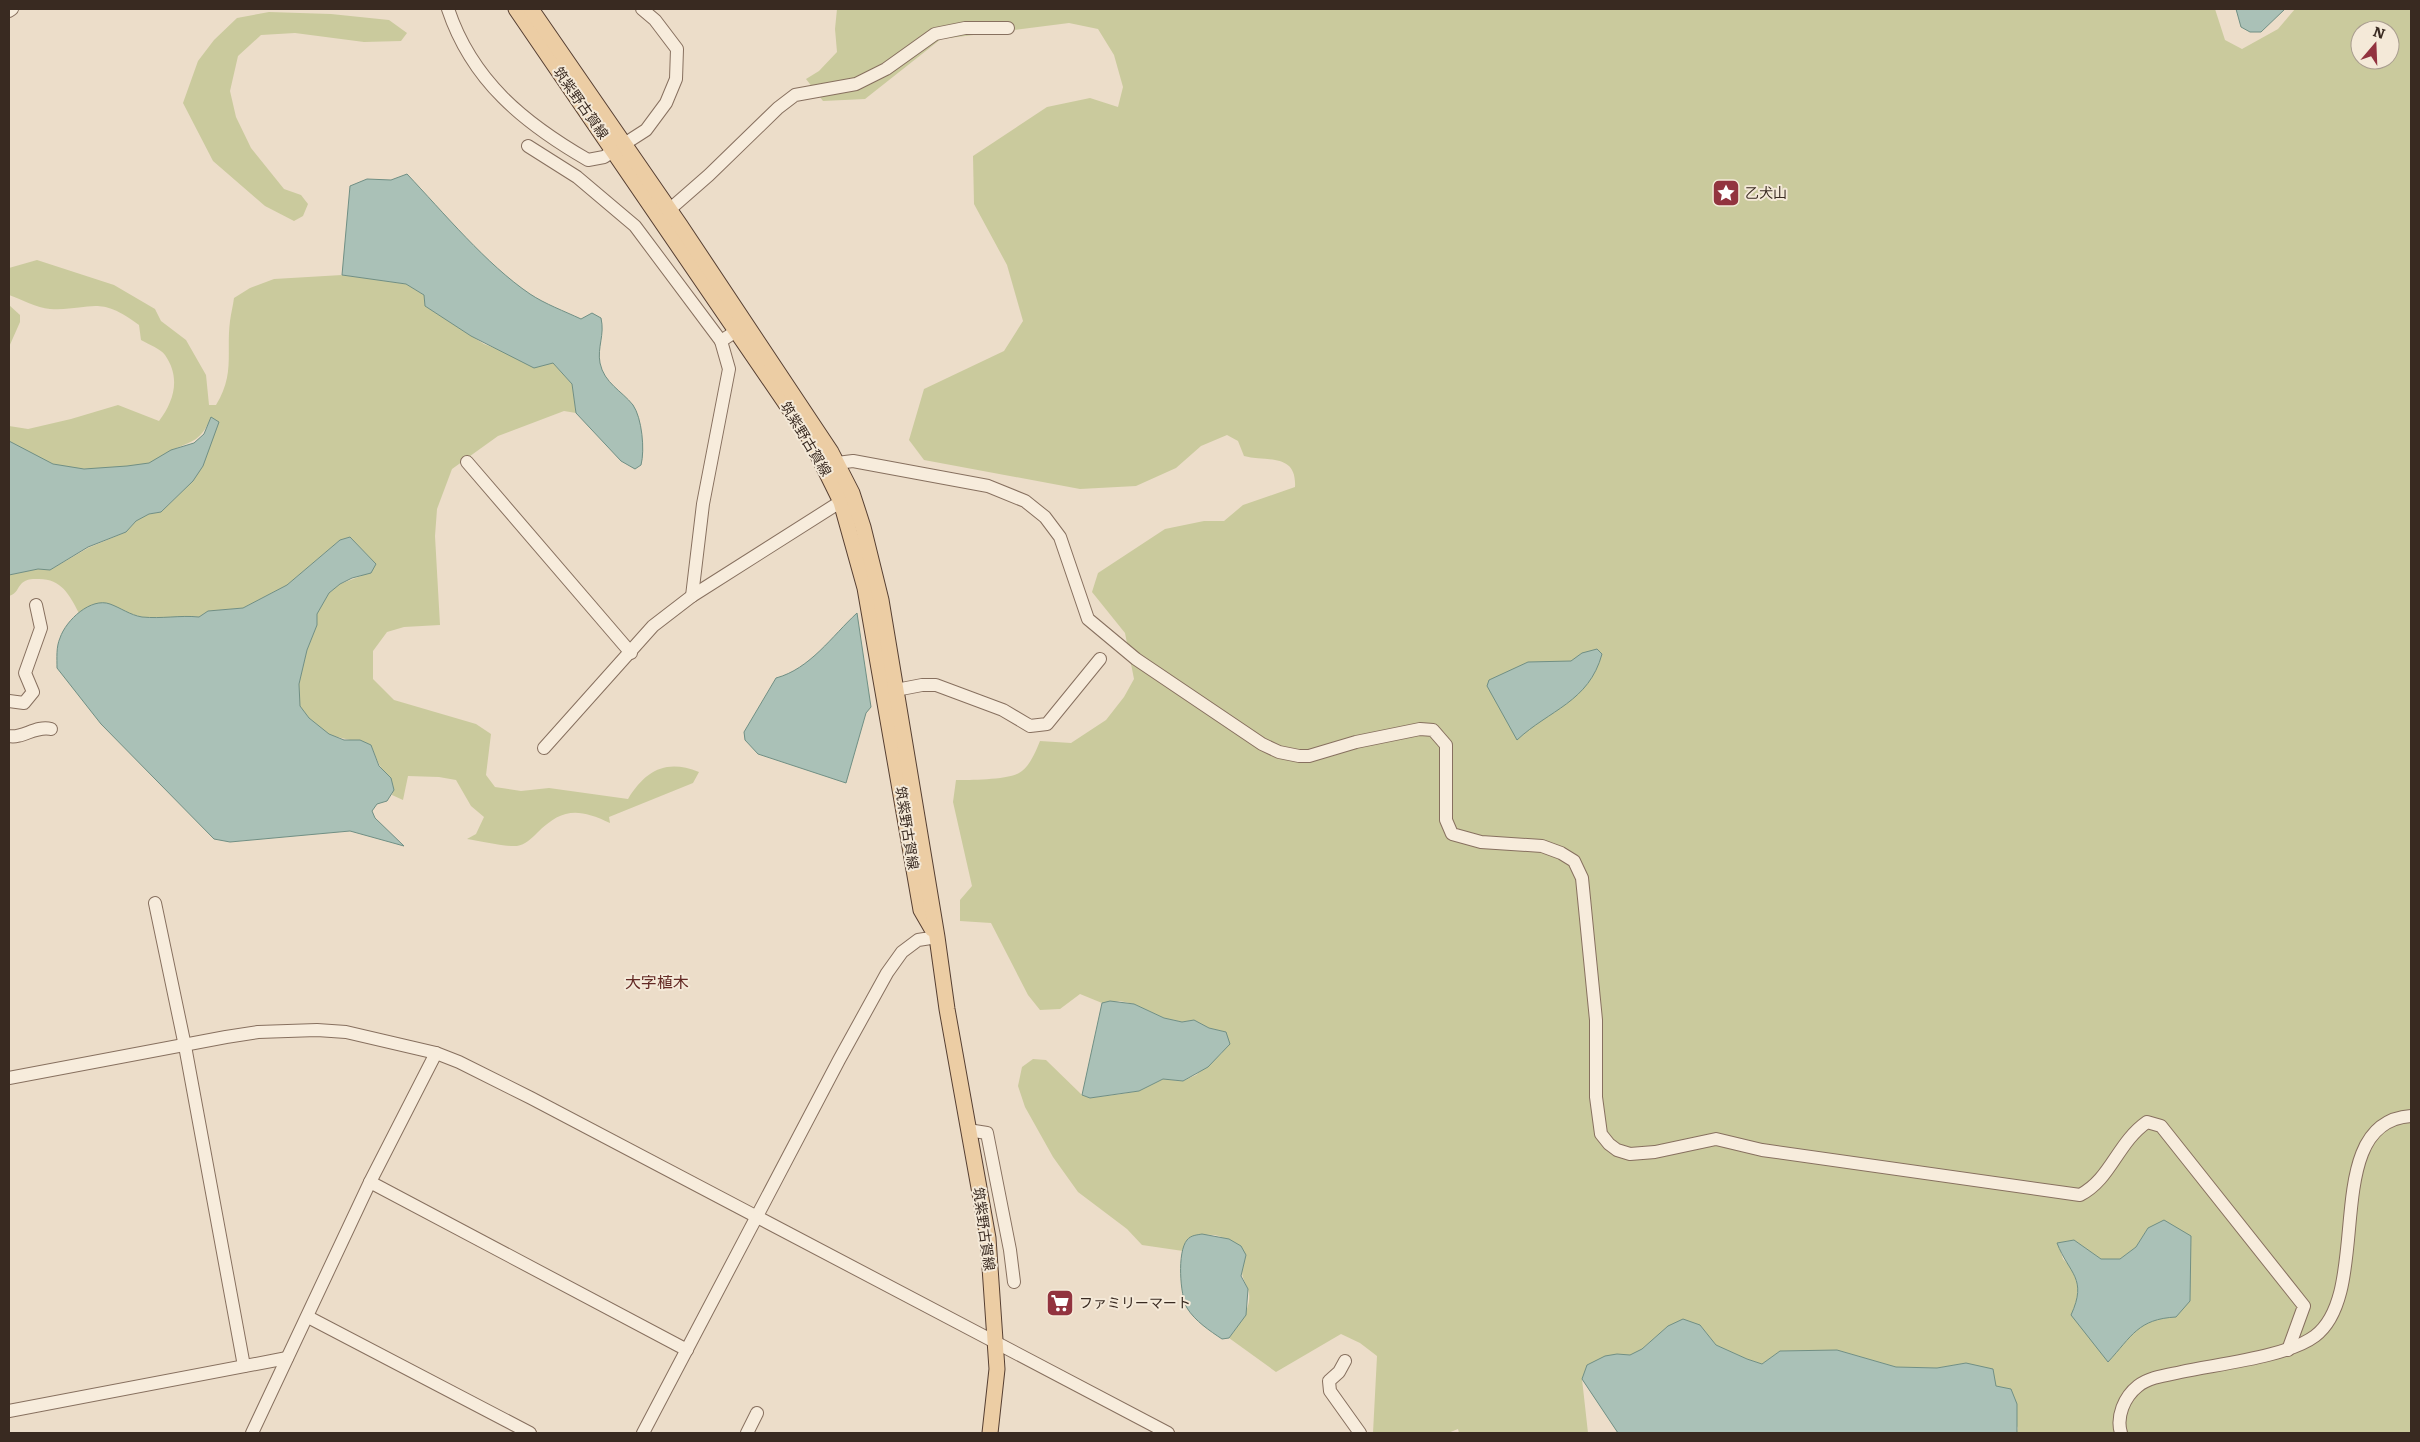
<svg xmlns="http://www.w3.org/2000/svg" width="2420" height="1442" font-family="Literata,'Noto Sans JP',serif">
<style>
.green{fill:#caca9d;fill-rule:evenodd}
.water{fill:#aac1b7;stroke:#708f84}
.lines{fill:none;stroke-linecap:round;stroke-linejoin:round}
.minor-casing{stroke:#87705f;stroke-width:14}
.major-casing{stroke:#563f32;stroke-width:17}
.minor{stroke:#f7ecdc;stroke-width:12}
.major{stroke:#eccda4;stroke-width:15}
.labels{text-anchor:middle;stroke-width:4;stroke-linejoin:round;paint-order:stroke}
.street-label{font-size:14px;fill:#392a21;stroke:#f4e9d8}
.poi-label{font-size:14px;fill:#392a21;stroke:#f4e9d8;text-anchor:start}
.quarter-label{font-size:16px;fill:#632924;stroke:#f4e9d8}
</style>
<rect width="100%" height="100%" fill="#ecddc9"/>
<g class="green">
<path d="M837 9H2215L2225 40 2242 49 2278 29 2295 9H2411V1433H2017L2018 1428 1996 1386 1966 1363 1937 1368 1896 1367 1837 1350 1780 1351 1762 1364 1747 1359 1716 1345 1700 1325 1668 1326 1642 1349 1630 1356 1617 1354 1587 1365 1582 1379 1588 1433H1459L1458 1429 1448 1433H1373L1377 1356 1360 1343 1341 1334 1276 1372 1229 1338C1238 1327 1254 1305 1248 1289 1240 1272 1241 1273 1246 1255 1226 1236 1214 1229 1187 1240L1183 1251 1142 1245 1127 1229 1078 1192 1053 1157 1025 1107 1018 1086 1022 1067 1033 1059 1046 1060 1082 1095 1090 1098 1121 1094 1139 1091 1163 1079 1183 1081 1196 1075 1222 1053 1226 1032 1209 1028 1194 1020 1182 1022 1164 1018 1134 1004 1120 1001 1102 1003 1080 994 1060 1009 1040 1010 1028 995 991 923 960 921V900L972 886 953 802 956 780C970 780 1006 780 1019 773 1029 768 1036 751 1040 741L1071 743 1106 720 1124 697 1134 679 1125 633 1092 592 1098 573 1165 529 1204 521H1224L1243 505 1295 487C1297 452 1266 462 1244 456L1238 441 1227 435 1201 446 1176 468 1136 486 1080 489 924 460 909 440 924 389 1004 351 1023 321 1007 265 974 204 973 156 1047 107 1090 98 1118 107 1123 87 1114 55 1098 29 1069 23 941 39 865 99 823 101 806 79 819 71 837 52 835 29ZM2360 30H2390V60H2360ZM2148 1228 2176 1317C2138 1319 2131 1335 2108 1362L2077 1302 2078 1287 2073 1269 2063 1259 2058 1243 2074 1240 2101 1259H2120L2136 1247Z"/>
<polygon points="269,12 331,14 389,20 407,33 401,41 364,42 295,33 261,35 238,56 230,91 236,117 251,148 284,189 301,195 308,204 303,216 294,221 265,206 213,161 183,103 198,61 214,40 237,18"/>
<path d="M37 260 114 285 155 309 161 321 186 340 206 375 209 405H216C235 374 226 353 230 321 231 313 233 306 234 298L250 288 274 279 342 275 406 284 424 295 425 306 484 344 502 351 553 363 572 384 576 413 564 411 498 436 452 469 437 509 435 536 440 625 404 627 387 632 373 651V679L394 700 476 724 491 734 486 775 495 787 521 791 549 788 628 799C646 770 666 759 699 772L693 783 609 817 610 823C578 808 562 808 537 833 532 838 525 845 517 846 504 847 481 841 467 839L476 834 484 817 471 806 456 780 439 777 408 776 403 800 392 795C397 780 384 776 379 764 376 758 374 752 371 745L329 735 309 718 300 706 299 684 307 650 317 625V614L329 593 340 584 361 576 376 564 350 537 340 540 287 585 243 608 208 611 199 617 188 616 169 619 142 617 120 611 109 604H93L79 613C69 594 61 578 37 579 31 579 27 579 22 583 17 588 17 594 9 596V575L38 569 50 570 88 548 126 532 136 521 149 514 161 512 193 481 203 466 207 454 211 418C200 441 195 440 172 450 164 453 157 460 149 463 124 470 78 472 53 464 38 459 23 449 9 441V426L28 429 71 419 118 405 159 421C174 401 181 378 165 355 161 349 148 344 141 340L139 325C97 294 93 311 50 309 37 308 21 299 9 295V268Z"/>
<polygon points="9,305 20,315 20,322 9,347"/>
</g>
<g class="water">
<polygon points="2236,9 2285,9 2261,32 2250,32 2241,27"/>
<path d="M407 174C443 212 487 265 530 294 545 304 564 311 581 319L592 313 601 318C605 335 597 347 600 363 604 383 622 391 633 405 642 418 645 450 641 465L635 469 621 461 576 413 572 384 553 363 534 368 471 336 425 306 424 295 406 284 342 275 350 186 367 179 391 180Z"/>
<polygon points="211,417 219,422 203,466 193,481 161,512 149,514 136,521 126,532 88,547 50,570 38,569 9,575 9,441 53,464 84,469 127,466 149,463 171,450 194,443 204,434"/>
<path d="M350 537 376 564 371 573 352 578 340 584 329 593 317 614V625L307 650 299 684 300 706 309 718 329 734 344 740H360L371 745 379 766 391 778 394 790 387 801 377 804 372 811 375 818 404 846 350 831 230 842 214 839 101 724 57 668C57 658 56 647 60 638 66 620 91 597 110 604 121 608 130 615 142 617 162 619 180 615 199 617L208 611 243 608 287 585 340 540Z"/>
<path d="M857 613 871 707 866 713 846 783 758 754 745 740 744 732 776 678C810 669 832 636 857 613Z"/>
<path d="M1597 649 1602 654C1589 702 1549 710 1517 740L1487 686 1489 680 1528 662 1571 661 1582 653Z"/>
<polygon points="1110,1001 1134,1004 1164,1018 1182,1022 1194,1020 1209,1028 1226,1032 1230,1044 1208,1067 1183,1081 1163,1079 1139,1091 1090,1098 1082,1095 1102,1003"/>
<path d="M2164 1220 2191 1236 2190 1301 2176 1317C2138 1319 2132 1336 2108 1362L2071 1315C2088 1278 2069 1274 2057 1243L2074 1240 2101 1259H2120L2136 1247 2148 1228Z"/>
<path d="M1202 1234 1229 1239 1241 1246 1246 1255 1241 1276 1248 1289 1246 1315 1229 1338 1222 1339C1210 1331 1195 1321 1187 1308 1180 1295 1177 1252 1187 1240 1191 1235 1197 1235 1202 1234Z"/>
<polygon points="1683,1319 1700,1325 1716,1345 1747,1359 1762,1364 1780,1351 1837,1350 1896,1367 1937,1368 1966,1363 1993,1369 1996,1386 2011,1389 2017,1404 2017,1433 1618,1433 1582,1379 1587,1365 1605,1356 1617,1354 1630,1355 1642,1349 1668,1326"/>
</g>
<g class="lines">
<g class="minor-casing">
<g id="minor">
<path d="M448 9C472 81 524 123 588 160L604 157 646 130 666 103 676 79 677 49 655 20 642 9"/>
<polyline points="9,11 12,9"/>
<polyline points="528,146 577,177 635,226 721,341"/>
<polyline points="669,210 709,175 778,108 795,95 856,84 886,69 935,34 965,28 1008,28"/>
<polyline points="467,462 631,653"/>
<path d="M830 466 837 463 853 461 988 486 1025 501 1045 517 1060 537 1088 619 1136 659 1262 744 1279 752 1299 756H1309L1356 742 1420 729 1433 730 1446 745V820L1452 834 1481 842 1542 846 1561 853 1574 861 1582 878 1596 1020V1097L1601 1134 1609 1144 1617 1150 1630 1154 1655 1152 1716 1139 1762 1150 2080 1195C2111 1179 2117 1143 2147 1122L2161 1126 2304 1306 2288 1350"/>
<polyline points="692,596 703,504 729,369 721,341 744,326"/>
<polyline points="896,690 922,685 936,685 1003,710 1030,726 1047,724 1100,659"/>
<polyline points="9,701 24,703 33,692 25,673 41,628 36,605"/>
<path d="M9 736C22 739 36 725 51 729"/>
<polyline points="544,748 653,626 692,596 848,497"/>
<polyline points="155,903 185,1046 244,1366"/>
<polyline points="9,1078 226,1037 258,1032 317,1030 346,1032 436,1053 459,1062 531,1098 1168,1433"/>
<polyline points="968,1130 987,1133 1010,1250 1014,1282"/>
<polyline points="370,1182 687,1350"/>
<polyline points="308,1317 530,1433"/>
<polyline points="1345,1361 1339,1372 1329,1381 1330,1391 1360,1433"/>
<polyline points="9,1411 287,1358"/>
<polyline points="252,1433 370,1182 436,1053"/>
<polyline points="643,1433 839,1060 887,973 902,952 918,940 937,937"/>
<polyline points="747,1433 757,1413"/>
<path d="M2121 1433C2116 1417 2124 1397 2138 1386 2149 1377 2167 1375 2181 1372 2217 1364 2287 1357 2315 1336 2375 1291 2318 1122 2411 1116"/>
</g>
</g>
<g class="major-casing">
<g id="major">
<polyline points="516,9 810,439 841,502 865,588 921,910 932,929"/>
<polyline points="531,9 680,225 831,452 852,493 863,527 881,600 937,937 947,1009 988,1238 997,1369 990,1433"/>
</g>
</g>
<use href="#minor" class="minor"/>
<use href="#major" class="major"/>
</g>
<defs>
<g id="sight-square" transform="scale(1.4375)"><rect x="-9" y="-9" width="18" height="18" rx="4" fill="#92333f" stroke="#f4e9d8"/><path d="M0-6L1.8-2.2L6-1.7L2.9 1.2L3.7 5.4L0 3.3L-3.7 5.4L-2.9 1.2L-6-1.7L-1.8-2.2Z" fill="#fff"/></g>
<g id="supermarket-square" transform="scale(1.4375)"><rect x="-9" y="-9" width="18" height="18" rx="4" fill="#92333f" stroke="#f4e9d8"/><path d="M-6-5.5h2.5l.6 2H6L4.5 2H-2.5L-4.4-4H-6ZM-1.5 3.2a1.3 1.3 0 1 0 .1 0ZM3 3.2a1.3 1.3 0 1 0 .1 0Z" fill="#fff"/></g>
</defs>
<g fill-rule="evenodd">
<use href="#sight-square" x="1726" y="193"/>
<use href="#supermarket-square" x="1060" y="1303"/>
</g>
<g class="labels">
<g class="street-label">
<text transform="translate(581 103) rotate(55)" y="5">筑紫野古賀線</text>
<text transform="translate(806 439) rotate(59)" y="5">筑紫野古賀線</text>
<text transform="translate(907 828) rotate(81)" y="5">筑紫野古賀線</text>
<text transform="translate(984 1229) rotate(82)" y="5">筑紫野古賀線</text>
</g>
<g class="poi-label">
<text x="1745" y="198">乙犬山</text>
<text x="1079" y="1308">ファミリーマート</text>
</g>
<g class="quarter-label">
<text x="657" y="988">大字植木</text>
</g>
</g>
<rect width="2420" height="1442" fill="none" stroke="#392a21" stroke-width="20"/>
<g transform="translate(2375 45) rotate(19)"><circle r="24" fill="#f4e9d8" stroke="#a99d8f"/>
<path d="M0-4L9 19L0 12L-9 19Z" fill="#92333f"/>
<text y="-8" font-size="14" font-weight="bold" text-anchor="middle" fill="#392a21">N</text>
</g>
</svg>
